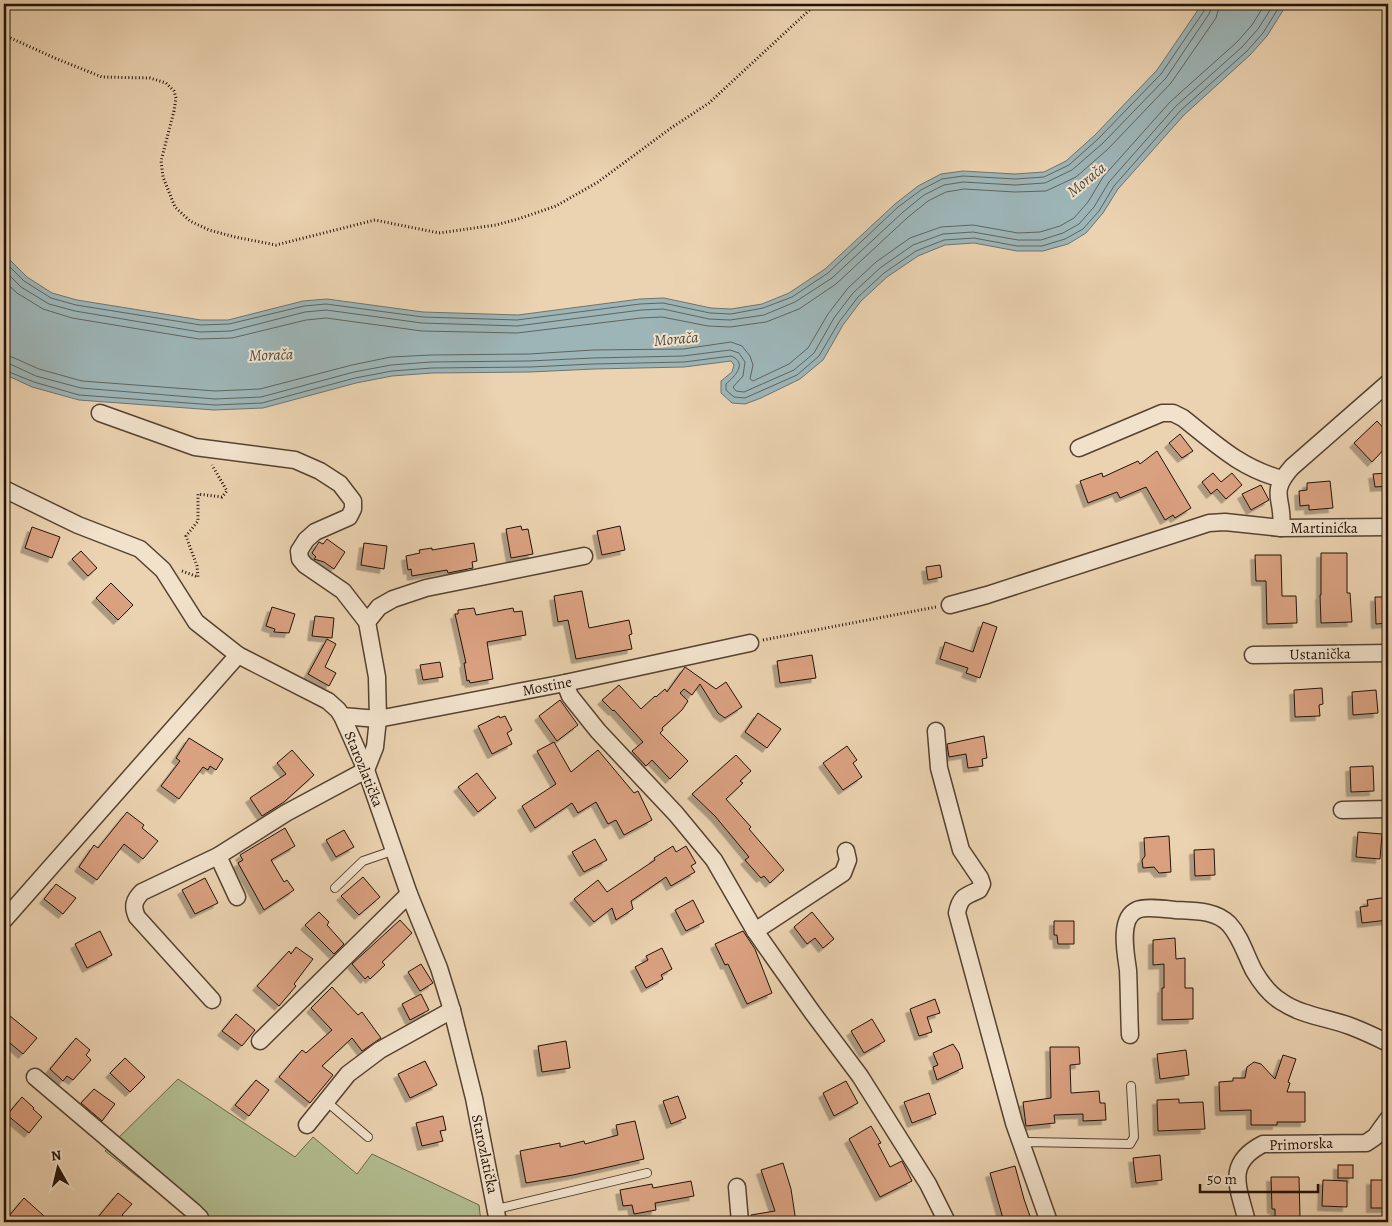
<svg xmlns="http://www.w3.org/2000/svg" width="1392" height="1226" font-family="Alegreya,serif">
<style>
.green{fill:#b2bd90;stroke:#6a684b}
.water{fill:#9db5b7;stroke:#6c7470}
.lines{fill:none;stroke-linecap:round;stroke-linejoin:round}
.shore{stroke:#60645e;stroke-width:1}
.building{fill:#daa181;stroke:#231206;filter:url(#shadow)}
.lane-casing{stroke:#554230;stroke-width:10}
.street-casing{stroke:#554230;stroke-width:19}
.path{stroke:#231206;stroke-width:3;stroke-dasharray:1 2.5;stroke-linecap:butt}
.lane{stroke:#f2e2cc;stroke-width:8}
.street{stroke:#f2e2cc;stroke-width:16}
.labels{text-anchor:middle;stroke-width:4;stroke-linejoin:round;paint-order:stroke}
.street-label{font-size:15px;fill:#231206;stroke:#f2e2cc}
.water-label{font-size:16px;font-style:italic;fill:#4e4b44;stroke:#f2e2cc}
</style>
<defs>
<filter id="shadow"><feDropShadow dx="-4.5" dy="4.5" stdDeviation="0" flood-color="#0004"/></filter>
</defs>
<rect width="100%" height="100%" fill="#ebd2b0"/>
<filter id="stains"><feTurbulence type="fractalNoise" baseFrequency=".004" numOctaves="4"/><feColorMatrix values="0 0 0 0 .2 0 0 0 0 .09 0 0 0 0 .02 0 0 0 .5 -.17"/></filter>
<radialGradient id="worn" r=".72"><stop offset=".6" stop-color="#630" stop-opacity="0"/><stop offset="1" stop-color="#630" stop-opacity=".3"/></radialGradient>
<polygon class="green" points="178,1079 295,1157 313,1137 357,1174 372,1154 479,1205 481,1222 195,1222 105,1151"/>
<polygon class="water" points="1202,4 1287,4 1267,36 1250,55 1184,115 1118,189 1103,213 1086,233 1068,244 1043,251 1017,251 974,243 945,245 918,256 887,277 861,301 843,325 823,360 800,379 761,398 745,404 732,403 721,393 721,381 732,372 734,365 731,361 684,367 594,369 530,372 432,373 392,376 356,383 263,408 214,410 79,400 32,387 4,374 4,254 27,277 52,293 77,300 201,320 228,320 303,301 327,299 423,312 518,315 640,299 664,298 711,308 731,309 762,304 789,293 825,269 895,204 918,186 941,174 963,171 1015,174 1044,172 1066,161 1095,135 1157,70"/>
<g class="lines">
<g class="shore">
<polyline points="4,261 24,281 51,298 76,305 201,325 229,324 304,306 326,304 423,317 517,320 640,304 663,303 710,313 731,314 763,308 792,297 828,273 898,207 921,190 942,179 963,176 1015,179 1044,177 1069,165 1098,139 1161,74 1204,11 1206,4"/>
<polyline points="4,270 21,287 49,304 75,311 200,332 231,331 305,312 326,310 422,323 517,326 641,310 663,309 709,319 730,320 764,315 795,302 832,278 903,212 924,195 944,185 963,182 1015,185 1045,183 1072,170 1103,143 1166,78 1209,14 1213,4"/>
<polyline points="4,281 17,293 43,309 72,318 199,339 232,338 306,320 326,318 422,331 517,333 641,318 662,317 708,326 730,327 766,322 799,309 836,284 907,218 928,201 946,192 964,189 1015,192 1046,191 1076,177 1108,149 1171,83 1216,18 1220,4"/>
<polyline points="4,356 12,357 39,369 82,381 215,391 260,389 352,365 391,357 431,355 529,354 593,350 683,349 731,342 742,346 750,356 753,365 750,379 753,381 789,364 808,348 828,314 848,288 876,262 910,238 941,227 973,225 1018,233 1040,232 1060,226 1074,218 1088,202 1103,177 1170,102 1237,42 1252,25 1265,4"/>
<polyline points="4,363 10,364 36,376 81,388 215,399 261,397 354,372 391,365 431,362 529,361 593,358 683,356 730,350 739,353 745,362 743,376 733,387 736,391 744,392 794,370 814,353 834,318 853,293 880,268 913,245 943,234 973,232 1018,240 1041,240 1063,233 1079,224 1094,207 1109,182 1175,107 1242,47 1258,29 1274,4"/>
<path d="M4 370 34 382 79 395 215 405 262 403 355 378 392 371 432 368 530 367 593 364 684 362 731 356C748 363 735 376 726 384V390L734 397 745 398 797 375 819 356 839 322 858 297 884 273 916 251 944 240 974 238 1017 246H1042L1065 239 1083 229 1099 211 1114 186 1180 111 1247 51 1263 33 1281 4"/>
</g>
</g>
<g class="building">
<polygon points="1377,421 1388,433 1388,445 1372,462 1354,443"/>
<polygon points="1180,434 1193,451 1182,458 1169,443"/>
<polygon points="1157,451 1191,508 1175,518 1173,515 1165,520 1146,487 1120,498 1117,492 1088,503 1080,481 1102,473 1103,477 1138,461 1140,464"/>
<polygon points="1213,473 1221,482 1232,473 1242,485 1226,499 1217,489 1211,494 1202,482"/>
<polygon points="1388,473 1388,486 1375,487 1373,474"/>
<polygon points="1330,481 1333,508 1309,510 1309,505 1300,506 1299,491 1307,490 1307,483"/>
<polygon points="1261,485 1269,500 1251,510 1242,494"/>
<polygon points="521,526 522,530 528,529 533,554 511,558 506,529"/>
<polygon points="620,526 625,550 602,555 597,531"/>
<polygon points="32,527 60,537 52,558 25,548"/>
<polygon points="327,539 345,552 334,569 324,562 314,559 316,557 312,553 319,542 323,544"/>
<polygon points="364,543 387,546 384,569 361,565"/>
<polygon points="474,543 477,561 472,562 473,568 448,573 447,570 412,576 411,569 408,570 406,556 420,553 419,550 432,548 432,550"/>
<polygon points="81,551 97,568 88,576 72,559"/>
<polygon points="1321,553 1347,553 1347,593 1350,593 1352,622 1321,623 1320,595 1321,595"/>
<polygon points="1255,555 1281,555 1282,596 1296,596 1297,623 1267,624 1266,581 1256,581"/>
<polygon points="940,565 942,577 928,580 926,567"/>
<polygon points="111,583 133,605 118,620 96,598"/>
<polygon points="582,591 589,628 629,620 632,634 629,635 632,649 576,659 568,620 558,622 554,596"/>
<polygon points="1375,597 1388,597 1388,623 1376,624"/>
<polygon points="272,607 295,614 289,633 274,632 275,629 266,626"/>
<polygon points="474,608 476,615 513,608 514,612 522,611 526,635 487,642 493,679 470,683 469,680 467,681 464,663 466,663 455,614 458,614 458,610"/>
<polygon points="315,616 334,618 332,638 312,636"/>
<polygon points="983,622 997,627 980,678 966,673 968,668 940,659 945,642 973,652"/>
<polygon points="327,639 336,644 325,667 336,673 329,686 308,674"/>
<polygon points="812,655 816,678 780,683 777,661"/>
<polygon points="440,662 443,677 423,680 420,665"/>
<polygon points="685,667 716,689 726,682 742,707 725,718 718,713 700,684 692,695 684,689 680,693 688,701 682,710 662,728 663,730 660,733 688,761 670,779 652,760 646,766 632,751 643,742 614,710 613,711 602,700 619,685 641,709 655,696 656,697 665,689 667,692"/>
<polygon points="1322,688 1323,704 1319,705 1320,716 1295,717 1294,690"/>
<polygon points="1376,690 1378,713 1353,715 1352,692"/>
<polygon points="560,700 578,725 557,741 539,716"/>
<polygon points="758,713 781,729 767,748 745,732"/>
<polygon points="499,716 500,718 505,716 512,730 507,733 512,744 492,754 478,726"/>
<polygon points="984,736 987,758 982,759 983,766 968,768 966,754 949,757 947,744"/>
<polygon points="189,738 223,759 216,770 210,766 208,770 203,767 179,799 161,786 180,761 176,758"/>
<polygon points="554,742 571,772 598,750 634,793 638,791 652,820 624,835 616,820 608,824 596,802 578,813 572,803 535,828 522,806 556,784 537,751"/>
<polygon points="847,746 857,760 853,763 862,777 843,790 823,763"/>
<polygon points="292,750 314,775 284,802 262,816 250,798 286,774 277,763"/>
<polygon points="736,755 751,771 740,781 743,783 726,799 751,827 749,829 784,870 770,883 764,876 761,878 745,860 749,857 715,816 692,794"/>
<polygon points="1373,766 1374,791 1351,792 1350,767"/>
<polygon points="477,773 496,798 478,812 458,787"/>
<polygon points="127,812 144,825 142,828 158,841 143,859 124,844 97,880 79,867 94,845 98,848"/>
<polygon points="285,828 295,846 271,860 284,882 287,880 294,890 264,910 238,863 243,860 240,855"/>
<polygon points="344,830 354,847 336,857 326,840"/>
<polygon points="1358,832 1382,834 1380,859 1356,857"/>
<polygon points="1169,836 1171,872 1159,873 1154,867 1143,868 1142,860 1145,856 1144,838"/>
<polygon points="595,839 607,860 584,872 572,852"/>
<polygon points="673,846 676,852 686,846 696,863 691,866 695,872 671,886 666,877 631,901 633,909 616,920 612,908 594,922 574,899 598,880 607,892 655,860 654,858"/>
<polygon points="1214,849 1215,875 1195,876 1194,850"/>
<polygon points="363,877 380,897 359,915 341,896"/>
<polygon points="205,878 218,903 195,914 182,890"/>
<polygon points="56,884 76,898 63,914 44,899"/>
<polygon points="1388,897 1388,920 1362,923 1360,907 1368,906 1367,900"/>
<polygon points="693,900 704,922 686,931 675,910"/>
<polygon points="319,912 329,922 327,925 344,944 334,954 305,925"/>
<polygon points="812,912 834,939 823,948 815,938 807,944 794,927"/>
<polygon points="400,920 412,933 382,962 385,965 370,979 368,976 365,979 352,964"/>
<polygon points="1054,921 1074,921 1074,944 1058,944 1057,935 1054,935"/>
<polygon points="100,931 112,955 87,968 75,944"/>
<polygon points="743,931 755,949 772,993 747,1004 728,964 725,965 715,944"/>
<polygon points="1175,938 1176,959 1185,958 1185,988 1193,988 1193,1019 1162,1020 1162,988 1164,988 1164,964 1153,965 1153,940"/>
<polygon points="296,947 313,959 294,984 296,986 279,1006 257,986 289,951 291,954"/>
<polygon points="662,948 672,969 661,975 663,979 646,988 635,967 648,960 646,956"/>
<polygon points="421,964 433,983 420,991 408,972"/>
<polygon points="332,987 358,1015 362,1012 381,1038 362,1051 352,1038 322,1066 333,1075 310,1103 279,1077 302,1050 306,1053 332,1030 311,1008"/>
<polygon points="421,994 429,1010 410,1020 402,1004"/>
<polygon points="935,999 940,1013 927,1017 932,1032 919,1036 910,1009"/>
<polygon points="4,1011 37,1038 23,1054 4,1038"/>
<polygon points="236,1014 255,1030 242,1046 222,1031"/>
<polygon points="872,1019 885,1041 864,1053 851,1031"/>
<polygon points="76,1038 90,1050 86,1055 91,1060 73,1080 67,1076 63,1081 50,1069"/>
<polygon points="566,1041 570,1068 542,1072 538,1046"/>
<polygon points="953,1044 959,1053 963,1068 937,1080 933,1067 938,1065 933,1053"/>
<polygon points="1050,1047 1079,1047 1080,1064 1070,1065 1071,1093 1099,1091 1100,1103 1105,1103 1106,1120 1083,1121 1083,1114 1054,1115 1055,1123 1026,1126 1023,1102 1051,1098"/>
<polygon points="1186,1050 1189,1075 1160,1079 1157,1054"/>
<polygon points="1283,1055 1296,1059 1288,1082 1290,1083 1287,1092 1305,1092 1305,1122 1277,1122 1277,1125 1251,1125 1251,1110 1220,1111 1219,1082 1233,1081 1233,1078 1245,1078 1247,1067 1254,1062 1261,1064 1275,1079"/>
<polygon points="125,1058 145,1077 130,1092 110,1073"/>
<polygon points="425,1061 437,1085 410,1098 398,1074"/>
<polygon points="256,1080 269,1090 249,1116 235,1105"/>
<polygon points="846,1081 858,1103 834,1116 823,1093"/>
<polygon points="94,1089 115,1104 102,1121 81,1103"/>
<polygon points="929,1093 936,1114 912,1123 904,1102"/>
<polygon points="678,1096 686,1118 671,1124 663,1101"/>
<polygon points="22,1097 34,1108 33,1109 42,1117 29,1133 7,1115"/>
<polygon points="1179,1099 1179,1103 1203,1102 1205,1129 1158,1131 1157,1100"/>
<polygon points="443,1116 446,1130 440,1131 443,1141 422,1146 416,1123"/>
<polygon points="635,1121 644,1159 573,1175 526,1183 520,1151 560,1143 560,1147 584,1141 585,1144 618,1135 616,1125"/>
<polygon points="871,1126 881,1143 878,1144 890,1167 902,1161 912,1181 880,1197 849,1139"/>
<polygon points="1160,1155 1162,1180 1136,1183 1133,1158"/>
<polygon points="783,1163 791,1189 796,1222 752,1222 751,1215 775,1211 761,1170"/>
<rect x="1338" y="1165" width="15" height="13"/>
<polygon points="1015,1166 1024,1199 1032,1222 1004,1222 990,1173"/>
<polygon points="1271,1177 1299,1177 1300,1218 1275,1218 1275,1209 1272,1209"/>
<polygon points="1323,1180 1347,1181 1347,1207 1322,1206"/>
<rect x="1371" y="1180" width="17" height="28"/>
<polygon points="691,1181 694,1196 655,1203 656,1210 634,1214 632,1205 623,1206 620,1190 652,1184 653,1188"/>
<polygon points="118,1193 132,1204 122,1215 131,1222 94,1222"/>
<polygon points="24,1198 44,1216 38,1222 4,1222"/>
</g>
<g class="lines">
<g class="lane-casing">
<g id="lane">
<polyline points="335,888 363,861 395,850"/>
<polyline points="327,1102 368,1137"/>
<polyline points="1022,1144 1028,1142 1130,1144 1134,1137 1131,1086"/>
<polyline points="497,1209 647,1173"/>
</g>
</g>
<g class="street-casing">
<g id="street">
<path d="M1388 383 1292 467C1267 495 1285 498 1281 528L1388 527"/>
<path d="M100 413 195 447 295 460 320 471 340 484 353 501V509L349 517 315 532 306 540 299 551 300 559 305 565 343 591 367 622 377 677 378 719 375 747 366 770 286 813 218 856 142 892C134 900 132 906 137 917L212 1000"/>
<path d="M1079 448 1162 413H1173L1183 418C1216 444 1240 468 1282 479"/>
<polyline points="4,489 78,525 140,549 163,570 196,622 238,655 328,701 338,710 342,716 366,770 409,894 439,968 452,1010 474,1098 498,1222"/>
<polyline points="950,605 987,595 1209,523 1225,522 1281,528"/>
<polyline points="367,622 379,607 393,599 426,588 584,556"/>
<polyline points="1253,655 1388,653"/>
<polyline points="565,683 570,696 598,731 676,814 714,860 755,931 812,1012 860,1076 928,1184 947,1222"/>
<polyline points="342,716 378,719 565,683 750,643"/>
<path d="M936 731 939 768 961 850 980 878 982 884 979 890C965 896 960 897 957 913L1014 1123 1049 1222"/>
<polyline points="1342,810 1388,809"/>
<polyline points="218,856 237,897"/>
<polyline points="4,920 238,655"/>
<polyline points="755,931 843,873 848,860 846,851"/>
<path d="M1130 1035C1129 1013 1129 992 1128 970 1126 955 1118 918 1137 910 1145 906 1166 909 1175 910 1194 911 1215 910 1229 924 1241 937 1246 956 1254 971 1261 983 1270 995 1282 1002 1301 1015 1328 1018 1350 1026 1363 1031 1376 1037 1388 1043"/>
<polyline points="260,1041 409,894"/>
<polyline points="35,1077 193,1211 200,1218 201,1222"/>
<polyline points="307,1125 348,1074 380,1050 452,1010"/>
<polyline points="737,1187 740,1222"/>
<path d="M1247 1222C1239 1188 1224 1164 1263 1144L1366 1143 1375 1137 1388 1119"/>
</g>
</g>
<g class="path">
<polyline points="4,35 57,59 102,77 150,78 166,83 174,91 176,98 174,111 161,161 163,177 175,207 190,221 209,230 235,237 276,245 375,220 439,233 496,225 518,219 556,206 598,182 671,128 709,103 816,4"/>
<polyline points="182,571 198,577 197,566 186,536 198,521 198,494 222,497 227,491 212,465"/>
<polyline points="763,640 936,607"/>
</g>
<use href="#lane" class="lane"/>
<use href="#street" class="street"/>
</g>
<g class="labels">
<g class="street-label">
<text x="1324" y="533">Martinićka</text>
<text transform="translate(1320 654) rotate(-1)" y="5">Ustanička</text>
<text transform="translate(547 686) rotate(-11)" y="5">Mostine</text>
<text transform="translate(364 769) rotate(68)" y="5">Starozlatička</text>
<text transform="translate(1301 1144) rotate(-2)" y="5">Primorska</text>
<text transform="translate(485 1154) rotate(78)" y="5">Starozlatička</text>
</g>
<g class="water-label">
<text transform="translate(1086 179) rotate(-39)" y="6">Morača</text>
<text transform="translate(676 338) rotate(-5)" y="6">Morača</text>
<text transform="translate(271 354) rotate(-2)" y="6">Morača</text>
</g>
</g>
<rect width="1392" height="1226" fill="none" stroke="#ebd2b0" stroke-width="20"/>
<rect x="5" y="5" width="1382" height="1216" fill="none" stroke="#231206" stroke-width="2.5"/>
<rect x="10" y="10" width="1372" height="1206" fill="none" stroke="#231206"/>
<g transform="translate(58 1168) rotate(352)" stroke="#f2e2cc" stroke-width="4" paint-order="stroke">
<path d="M0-4L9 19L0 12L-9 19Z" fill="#231206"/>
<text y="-8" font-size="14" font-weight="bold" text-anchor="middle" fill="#231206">N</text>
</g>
<path d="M1200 1184v8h118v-8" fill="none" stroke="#231206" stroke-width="2.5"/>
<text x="1207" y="1184" font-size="15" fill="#231206" stroke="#f2e2cc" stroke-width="4" paint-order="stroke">50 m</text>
<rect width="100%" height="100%" filter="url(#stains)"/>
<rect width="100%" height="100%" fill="url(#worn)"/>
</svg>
